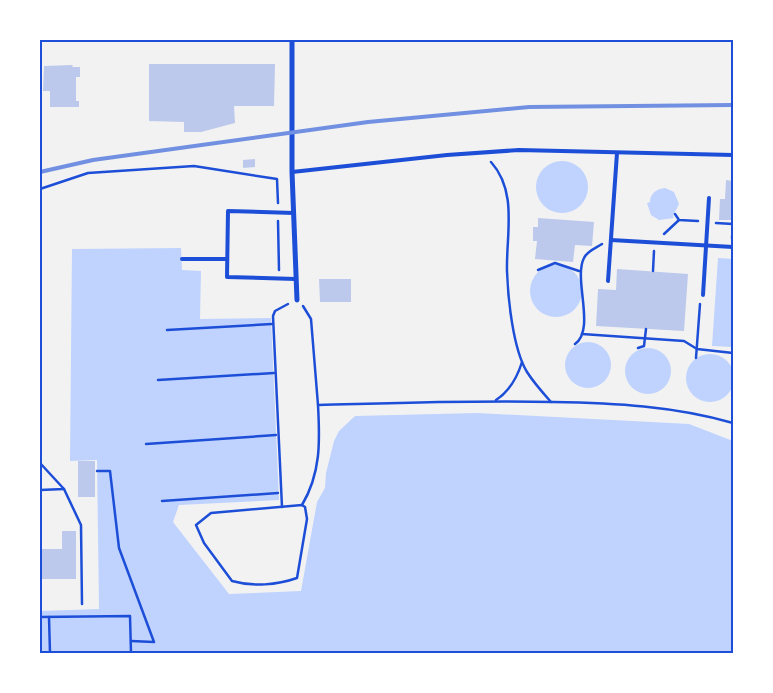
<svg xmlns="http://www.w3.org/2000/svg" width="773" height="693" font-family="Rubik,sans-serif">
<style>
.water{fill:#bfd3fe}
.building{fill:#bdc9ec}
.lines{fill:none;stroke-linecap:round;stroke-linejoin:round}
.path{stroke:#1d4ed8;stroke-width:2.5}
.service{stroke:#1d4ed8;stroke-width:4}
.minor{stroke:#1d4ed8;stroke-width:5}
.rail{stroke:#7290e2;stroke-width:4}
.neatline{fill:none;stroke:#1d4ed8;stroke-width:2}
</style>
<rect width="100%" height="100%" fill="#f2f2f2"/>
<g class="water">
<circle cx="562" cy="187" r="26"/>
<path d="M665 188 674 192 679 204 673 216 674 218 659 220 651 215 647 203 650 202C650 193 657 189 665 188Z"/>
<polygon points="181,248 182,270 201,271 200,319 271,318 279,500 179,505 173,522 229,594 301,591 317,502 325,488 326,473 334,441 339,431 355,416 477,413 689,424 733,441 733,653 40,653 40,611 99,609 97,460 70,461 72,249"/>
<polygon points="718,258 733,259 733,347 712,346"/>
<circle cx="556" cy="291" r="26"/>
<circle cx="588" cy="365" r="23"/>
<circle cx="648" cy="371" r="23"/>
<circle cx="710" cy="378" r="24"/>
</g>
<g class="building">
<polygon points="149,64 275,64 274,106 234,106 235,123 201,132 184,132 184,122 149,121"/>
<polygon points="73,65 72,67 80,67 80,77 76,77 76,101 79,101 79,107 50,107 50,91 43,91 44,66"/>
<polygon points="255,159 255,167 243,168 243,160"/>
<polygon points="726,180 733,181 733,220 719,220 720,199 725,199"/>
<polygon points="538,218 594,222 592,246 575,245 573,262 535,259 537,241 533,241 533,227 538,227"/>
<polygon points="617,269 688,274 684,331 596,326 598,289 616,290"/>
<polygon points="319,279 351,279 351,302 320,302"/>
<rect x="78" y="461" width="17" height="36"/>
<polygon points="62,531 76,531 76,579 40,579 40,549 62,549"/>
</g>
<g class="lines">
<g class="path">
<path d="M491 162C518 192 506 234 507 271 508 299 513 349 527 372 534 383 543 393 551 402"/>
<polyline points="40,189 88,173 194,166 277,179 278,203"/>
<polyline points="675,214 679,220 698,221"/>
<polyline points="278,221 279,270"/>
<polyline points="716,223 733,224"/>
<polyline points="664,234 679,220"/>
<polyline points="732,238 733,224"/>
<polyline points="538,270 555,263 579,271"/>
<polyline points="653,271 654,251"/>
<path d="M303 306 311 319 318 405C396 403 475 400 553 402 614 403 674 406 733 423"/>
<polyline points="167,330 272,324"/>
<polyline points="582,334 684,341 697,349 733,353"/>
<path d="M575 344C596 329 573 279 584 258 587 251 596 248 602 244"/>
<polyline points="638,348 644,346 646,329"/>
<polyline points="696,358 700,304"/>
<polyline points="158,380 274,373"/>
<path d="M496 400C510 391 517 378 522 362"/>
<polyline points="146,444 276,435"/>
<polyline points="40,463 64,489 40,490"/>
<polyline points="97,471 110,471 119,548 154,642 131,641"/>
<polyline points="64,489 81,525 82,604"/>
<polyline points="162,501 278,493"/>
<path d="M302 505 305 507 307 519 297 578C277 585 253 587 232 581L204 543 196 525 211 513Z"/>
<path d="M302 505C321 473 320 441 318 405"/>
<polyline points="282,507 273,316 275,311 288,304"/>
<polyline points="40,617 130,616 131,653"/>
<polyline points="49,617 50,653"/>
</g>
<g class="service">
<polyline points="292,172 447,155 519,150 733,155"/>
<polyline points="294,213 228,211 227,277 296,279"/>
<polyline points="611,240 733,247"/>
<polyline points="182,259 227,259"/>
<polyline points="608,281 617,153"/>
<polyline points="703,295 709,198"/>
</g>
<polyline class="minor" points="292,40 292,172 297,300"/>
<polyline class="rail" points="40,172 93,160 368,122 529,107 733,105"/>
</g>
<rect width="773" height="693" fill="none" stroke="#ffffff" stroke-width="82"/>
<rect x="41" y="41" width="691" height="611" class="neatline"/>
</svg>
